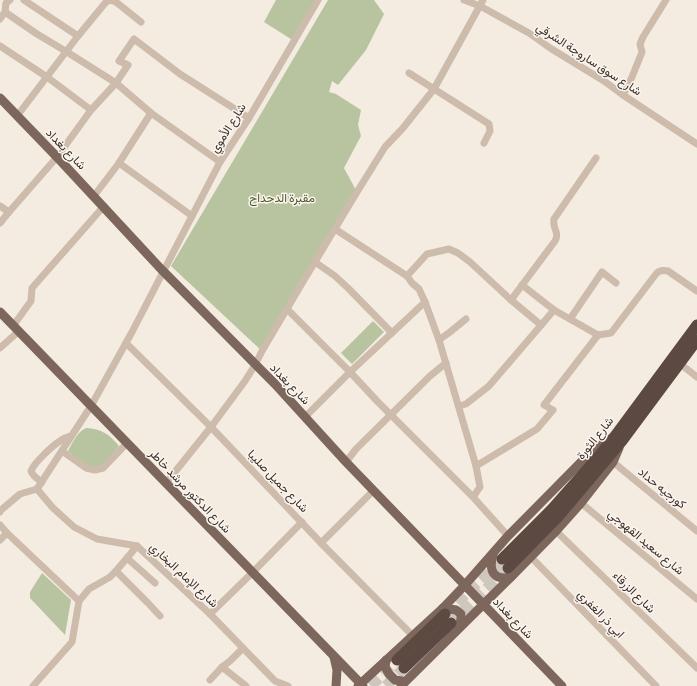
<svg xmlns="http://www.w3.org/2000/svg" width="697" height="686" font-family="'Alegreya Sans',Vazirmatn,sans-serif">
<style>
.green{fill:#b8c4a0}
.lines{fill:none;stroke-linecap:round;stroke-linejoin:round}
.highway-tunnel{stroke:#cfc6bd;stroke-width:11;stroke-dasharray:11 5.5;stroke-linecap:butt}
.minor{stroke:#cdbbac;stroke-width:7}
.major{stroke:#7d675c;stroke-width:9}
.highway{stroke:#5c4a42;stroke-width:11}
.labels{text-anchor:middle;stroke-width:3;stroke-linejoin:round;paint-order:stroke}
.street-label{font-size:12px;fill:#3b302b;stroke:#fbf5ee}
.park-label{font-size:12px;fill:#4a5a2e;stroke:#fbf5ee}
</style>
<rect width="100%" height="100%" fill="#f4ebe1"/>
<g class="green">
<polygon points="276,0 317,0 294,41 264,22"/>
<polygon points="328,0 374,0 384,14 366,50 338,85 332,81 329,92 336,94 361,110 358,125 361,136 344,168 357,192 262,351 171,266"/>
<polygon points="373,321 384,332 352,364 341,353"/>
<path d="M86 428C102 429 109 434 119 446 114 451 107 462 101 465 90 472 76 457 68 451 73 442 77 432 86 428Z"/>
<polygon points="42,573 71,600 65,635 30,598 30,592"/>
</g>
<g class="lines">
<g class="highway-tunnel">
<polyline points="445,614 502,559"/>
<polyline points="451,623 508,568"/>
<polyline points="371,686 397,660"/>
<polyline points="386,686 404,668"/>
</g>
<g class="minor">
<polyline points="24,0 78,36"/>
<polyline points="464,0 480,6 529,33 550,48 604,81 623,95 697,144"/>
<polyline points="5,12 37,34 67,52 116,83 151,113 220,162"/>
<polyline points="0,19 5,12 6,3 10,0"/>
<polyline points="0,46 47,77 91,110"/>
<polyline points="409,73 489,124 490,131 484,143"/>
<polyline points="623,95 632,77 642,52 640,44 643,37 666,0"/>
<path d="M17 116 78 36 106 2C110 0 112 0 116 2L141 22"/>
<polyline points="119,163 192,216"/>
<polyline points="94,196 119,163 151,113"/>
<polyline points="0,206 9,212"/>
<polyline points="0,223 9,212 57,157 91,110 116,83 128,65 119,61 134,39 180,74 249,118"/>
<polyline points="335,229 407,276 412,283 419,289 425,302 439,340 476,466 480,487 473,497"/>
<polyline points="315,262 335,276 349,289 392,333"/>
<polyline points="407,276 427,254 449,249 458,253 470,262 511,300 541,325"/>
<path d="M522 285 554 310 598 335 611 333 656 274C659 270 663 270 668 271L697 291"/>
<path d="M511 300 555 241C560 232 552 229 554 219L596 158"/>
<polyline points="287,309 350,372 377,401 473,497 508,536"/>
<polyline points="570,319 602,272 616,283"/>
<polyline points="13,326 31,301 32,288 104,206"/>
<polyline points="439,340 450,332 466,319"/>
<polyline points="126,343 211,427 321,543 413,636"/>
<polyline points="0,348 19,331"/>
<polyline points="679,363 697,377"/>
<polyline points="459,406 466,404 489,386 554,310"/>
<polyline points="305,417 350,372 425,302"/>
<polyline points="62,451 86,468 95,470 103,468 127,443"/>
<polyline points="346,462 356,449 430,376 446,363"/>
<polyline points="613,462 697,531"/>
<polyline points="476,466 537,429 553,410 544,405 598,335"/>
<path d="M42 482C37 479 33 476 31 471 34 463 52 446 60 441 63 439 67 437 71 436"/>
<polyline points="166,483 211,427 245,381 255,365 262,351 301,285 357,192 385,147 403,128 434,89 483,0"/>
<polyline points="37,489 91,406 132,332 220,162 249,118 318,0"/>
<polyline points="37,489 53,508 74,527 97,539 137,546 210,614 275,681 288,686"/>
<polyline points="581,503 697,599"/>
<polyline points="0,512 1,510 20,494 37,489"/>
<polyline points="0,525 7,533 79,601"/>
<polyline points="556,531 697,668"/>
<polyline points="0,540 7,533"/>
<polyline points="321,543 373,491"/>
<polyline points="531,557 656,686"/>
<polyline points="127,558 155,583"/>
<polyline points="116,571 148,603 160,616"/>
<polyline points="210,614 253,572 302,522"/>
<polyline points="222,667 246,686"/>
<polyline points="210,680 222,667 230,661 243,648"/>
<polyline points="33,686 72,642 79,601 89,589 110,577 116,571 137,546"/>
</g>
<g class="major">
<polyline points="0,98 57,157 161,269 275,384 305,417 346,462 562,686"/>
<polyline points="0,312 363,686"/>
<path d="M493 555C488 571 494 581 511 577"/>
<polyline points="443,608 456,610 461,614 461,619 459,628"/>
<polyline points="334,657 337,670 336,686"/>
<polyline points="386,660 385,667 389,674 395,680 402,681"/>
<polyline points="358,686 443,608 464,586 508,536 593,450 610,439"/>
<polyline points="401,686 511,577 556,531 581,503 613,462 619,448"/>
</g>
<g class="highway">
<polyline points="502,559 553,508 598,457 615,436 697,325"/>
<polyline points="508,568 558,517 622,441 697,340"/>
<polyline points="397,660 445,614"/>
<polyline points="404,668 451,623"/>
</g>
</g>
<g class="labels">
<g class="street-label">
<text transform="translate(589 59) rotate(33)" y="4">شارع سوق ساروجة الشرقي</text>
<text transform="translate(228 128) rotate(-58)" y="4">شارع الأموي</text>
<text transform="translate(66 149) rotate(46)" y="4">شارع بغداد</text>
<text transform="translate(290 384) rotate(46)" y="4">شارع بغداد</text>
<text transform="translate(595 438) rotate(-51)" y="4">شارع الثورة</text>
<text transform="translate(278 481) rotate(46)" y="4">شارع جميل صليبا</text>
<text transform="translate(662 488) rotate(39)" y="4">كورجيه حداد</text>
<text transform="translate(190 491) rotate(46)" y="4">شارع الدكتور مرشد خاطر</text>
<text transform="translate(646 542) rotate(40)" y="4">شارع سعيد القهوجي</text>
<text transform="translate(184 575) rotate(43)" y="4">شارع الإمام البخاري</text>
<text transform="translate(634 592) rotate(44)" y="4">شارع الزرقاء</text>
<text transform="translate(601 614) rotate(46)" y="4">ابي ذر الغفري</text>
<text transform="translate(513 618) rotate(46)" y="4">شارع بغداد</text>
</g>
<g class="park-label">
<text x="282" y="202">مقبرة الدحداح</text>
</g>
</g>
</svg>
